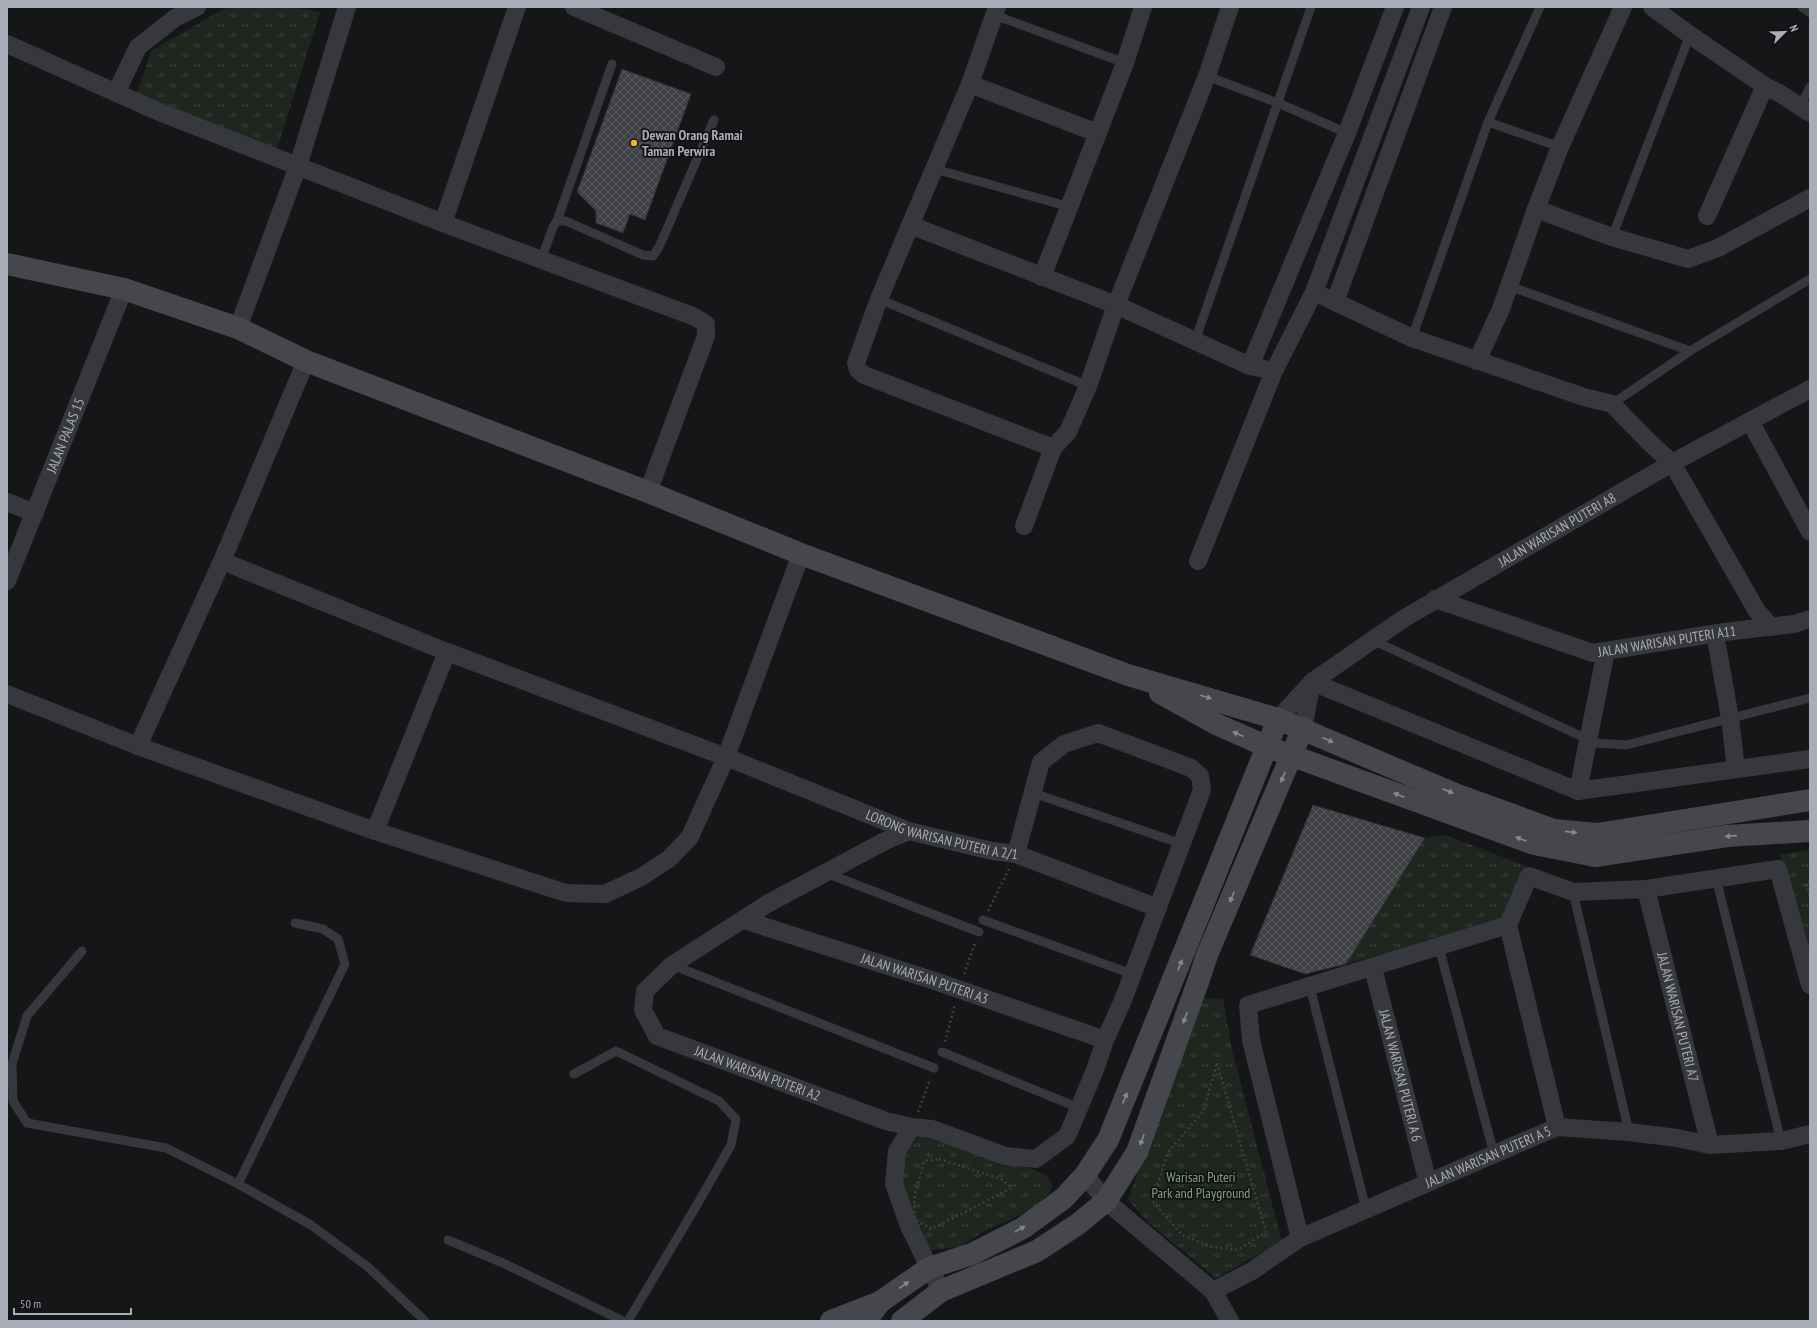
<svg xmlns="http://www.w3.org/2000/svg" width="1817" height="1328" font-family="'PT Sans Narrow',sans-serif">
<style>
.park{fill:url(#park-tufts)}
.building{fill:url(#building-cross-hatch);stroke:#303034}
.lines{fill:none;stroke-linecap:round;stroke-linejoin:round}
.path{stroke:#3d3f44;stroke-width:2.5;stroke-dasharray:2 3;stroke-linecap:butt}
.lane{stroke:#37383d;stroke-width:9}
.street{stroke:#37383d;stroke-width:18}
.secondary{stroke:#45474d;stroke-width:22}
.oneway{fill:#858993}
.poi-dot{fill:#f2b134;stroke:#111113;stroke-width:1.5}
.labels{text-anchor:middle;stroke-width:3.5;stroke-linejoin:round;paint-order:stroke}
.poi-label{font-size:14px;font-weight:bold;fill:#a8adb8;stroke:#111113;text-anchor:start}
.street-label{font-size:14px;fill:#a8adb8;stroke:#111113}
.park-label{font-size:14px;fill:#7fa381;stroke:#111113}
</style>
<defs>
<pattern id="park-tufts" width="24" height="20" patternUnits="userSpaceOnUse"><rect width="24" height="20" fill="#1e261f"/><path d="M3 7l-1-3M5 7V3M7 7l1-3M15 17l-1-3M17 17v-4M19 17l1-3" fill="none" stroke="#3c433d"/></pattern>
<pattern id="building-cross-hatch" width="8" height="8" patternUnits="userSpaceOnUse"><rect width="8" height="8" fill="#404145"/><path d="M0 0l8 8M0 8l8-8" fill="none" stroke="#595a5e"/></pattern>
</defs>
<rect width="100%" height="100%" fill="#161618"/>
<g class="park">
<polygon points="227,7 293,7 320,12 277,149 136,95 151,51"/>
<polygon points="1446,835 1528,867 1502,922 1346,964 1425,838"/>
<polygon points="1810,850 1810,965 1780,855"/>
<polygon points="1197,998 1223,999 1232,1050 1282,1242 1216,1278 1149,1223 1128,1200"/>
<polygon points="920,1135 1032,1169 1047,1176 1052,1185 1049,1193 1033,1209 983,1232 959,1247 933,1250 918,1243 899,1190 903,1155"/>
</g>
<g class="building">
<polygon points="622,69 691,94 645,220 630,214 623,233 596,223 596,211 577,192"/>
<polygon points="1313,805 1425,838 1346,964 1305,974 1250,955"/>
</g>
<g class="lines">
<g class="path">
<polyline points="1810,882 1806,883 1810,898"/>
<polyline points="988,911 1009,869"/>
<polyline points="964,974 975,943"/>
<polyline points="945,1042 955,1004"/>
<polygon points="1217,1063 1266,1232 1238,1250 1213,1247 1182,1235 1152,1201 1168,1152 1203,1112"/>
<polyline points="918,1112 930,1080"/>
<polygon points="939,1159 1001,1179 1012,1188 931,1229 915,1219 914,1199 924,1161"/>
</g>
<g class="lane">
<polyline points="1802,7 1810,13"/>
<polyline points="994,15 1125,63"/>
<polyline points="1207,76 1278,103 1347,133"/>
<polyline points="1800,106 1810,87"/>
<polyline points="1488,122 1560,147"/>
<polyline points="935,169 1070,207"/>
<polyline points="557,221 612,64"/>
<polyline points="1612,237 1690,35"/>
<polyline points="541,260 553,227 557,221 566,221 643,255 653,256 659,247 714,120"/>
<polyline points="1509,286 1690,351"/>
<polyline points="879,299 1088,386"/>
<polyline points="1412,338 1488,122 1540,7"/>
<polyline points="1195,341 1311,7"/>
<polyline points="1612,404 1690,351 1810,279"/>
<polyline points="1372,640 1596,743 1626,745 1810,698"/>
<polyline points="1033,793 1182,844"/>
<polyline points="826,873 979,932"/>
<polyline points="1716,878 1781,1141"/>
<polyline points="1573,892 1629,1132"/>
<polyline points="983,920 1132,974"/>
<polyline points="1439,947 1494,1154"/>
<polyline points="82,951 27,1016 12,1064 13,1101 27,1123 166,1148 238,1184 311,1225 368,1267 425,1321"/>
<polyline points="672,965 934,1068"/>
<polyline points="1310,987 1366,1209"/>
<polyline points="942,1052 1079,1108"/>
<polyline points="574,1074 616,1051 719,1101 736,1119 731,1145 698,1203 628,1321"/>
<polyline points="238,1184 345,964 338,939 323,929 295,923"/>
<polyline points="448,1240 503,1263 623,1321"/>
</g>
<g class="street">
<polyline points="574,7 716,67"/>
<polyline points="997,7 970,84 879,299 856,363 858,370 864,375 1053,448"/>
<polyline points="1652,7 1690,35 1765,86 1779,93 1810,113"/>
<polyline points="7,44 157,111 443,223 695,317 706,324 706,336 648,492"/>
<polyline points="970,84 1097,133"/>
<polyline points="116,93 138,47 175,18 197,7"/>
<polyline points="1536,209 1612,237 1688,259 1718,248 1810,198"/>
<polyline points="1707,216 1765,86"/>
<polyline points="443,223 517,7"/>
<polyline points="910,225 1116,305 1250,366 1274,371"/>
<polyline points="1042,277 1125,63 1143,7"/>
<polyline points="1314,292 1412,338 1584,397 1612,404 1650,443 1672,463 1757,611 1771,627"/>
<polyline points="1335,302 1443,7"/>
<polyline points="238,328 298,166 347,7"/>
<polyline points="1477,361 1501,309 1536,209 1560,147 1623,7"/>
<polyline points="1250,366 1347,133 1395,7"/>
<polyline points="1750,421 1810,532"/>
<polyline points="7,502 35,513"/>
<polyline points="1024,526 1053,448 1068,432 1088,386 1116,305 1207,76 1230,7"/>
<path id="s1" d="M222 561 447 652 726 757 909 831 992 851 1016 854 1158 908"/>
<polyline points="1198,561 1274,371 1314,292 1421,7"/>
<path id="s2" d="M7 581 124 289"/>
<path id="s3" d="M1435 599 1593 653 1724 632 1794 624 1810 619"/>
<polyline points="1715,634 1730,718 1736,769"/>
<polyline points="1312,682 1578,791 1810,759"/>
<polyline points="7,694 138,746 375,831 566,893 605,894 641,877 669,859 690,837 726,757 801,554"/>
<path id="s4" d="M1278 719 1312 682 1403 619 1672 463 1810 389"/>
<polyline points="1303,728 1312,682"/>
<polyline points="138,746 222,561 306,361"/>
<polyline points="1578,791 1606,651"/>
<polyline points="375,831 447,652"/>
<path id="s5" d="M909 831 885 841 767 904 672 965 645 991 643 1010 657 1036 886 1121 912 1127 932 1129 1005 1156 1036 1159 1067 1136 1079 1108 1095 1070 1105 1040 1123 1000 1202 790 1200 776 1191 768 1098 733 1064 744 1041 762 1016 854"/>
<path id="s6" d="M1646 889 1710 1145"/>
<path id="s7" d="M744 920 935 981 1105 1040"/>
<polyline points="1508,925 1557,1127"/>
<path id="s8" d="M1373 968 1428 1183"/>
<polyline points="912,1127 897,1151 894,1184 909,1226 941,1291"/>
<polyline points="1085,1175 1106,1201 1213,1291 1230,1321"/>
<polyline points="1300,1238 1251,1040 1248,1005 1508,925 1529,876 1573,892 1646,889 1778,869 1810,985"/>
<path id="s9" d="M1213 1291 1252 1271 1300 1238 1557 1127 1629 1132 1677 1138 1710 1145 1781 1141 1810 1134"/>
</g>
<g class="secondary">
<polyline points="7,264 124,289 238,328 306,361 648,492 801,554 1128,675 1278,719 1455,794 1554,830 1597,834 1810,800"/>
<polyline points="1160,693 1216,724 1268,747 1534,844 1595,856 1727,836 1810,831"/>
<polyline points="831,1321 880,1302"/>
<polyline points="866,1321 880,1302 929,1268 972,1254 1023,1228 1064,1198 1085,1175 1108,1140 1278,719"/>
<polyline points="902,1321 941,1291 1037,1251 1078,1224 1106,1201 1137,1152 1198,982 1207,955 1303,728"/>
</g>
</g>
<defs><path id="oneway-solid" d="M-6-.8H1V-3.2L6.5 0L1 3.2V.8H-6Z"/></defs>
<g class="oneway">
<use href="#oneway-solid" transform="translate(1206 697) rotate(16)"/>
<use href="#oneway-solid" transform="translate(1238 734) rotate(-156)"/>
<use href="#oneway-solid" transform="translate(1328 740) rotate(24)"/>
<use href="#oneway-solid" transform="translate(1283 777) rotate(113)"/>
<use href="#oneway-solid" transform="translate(1448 791) rotate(23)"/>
<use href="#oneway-solid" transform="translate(1399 795) rotate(-159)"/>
<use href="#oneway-solid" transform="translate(1571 832) rotate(6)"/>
<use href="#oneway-solid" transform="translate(1731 836) rotate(176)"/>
<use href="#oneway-solid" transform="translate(1521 839) rotate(-160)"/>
<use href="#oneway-solid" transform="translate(1232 897) rotate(113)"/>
<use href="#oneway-solid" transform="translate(1180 965) rotate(-68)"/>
<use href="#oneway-solid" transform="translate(1185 1018) rotate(110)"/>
<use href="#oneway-solid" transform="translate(1125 1098) rotate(-68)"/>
<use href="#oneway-solid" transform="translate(1142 1140) rotate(110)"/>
<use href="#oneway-solid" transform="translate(1020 1229) rotate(-30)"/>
<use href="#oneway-solid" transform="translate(904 1285) rotate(-35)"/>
</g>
<circle class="poi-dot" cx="634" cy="143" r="4"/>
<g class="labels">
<g class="poi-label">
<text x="642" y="140">Dewan Orang Ramai<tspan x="642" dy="16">Taman Perwira</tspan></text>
</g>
<g class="street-label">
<text dy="5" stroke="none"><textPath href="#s2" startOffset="157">JALAN PALAS 15</textPath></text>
<text dy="5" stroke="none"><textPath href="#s4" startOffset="339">JALAN WARISAN PUTERI A8</textPath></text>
<text dy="5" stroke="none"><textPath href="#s3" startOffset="242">JALAN WARISAN PUTERI A11</textPath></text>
<text dy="5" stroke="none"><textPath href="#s1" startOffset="771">LORONG WARISAN PUTERI A 2/1</textPath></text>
<text dy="5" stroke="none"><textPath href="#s7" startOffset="190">JALAN WARISAN PUTERI A3</textPath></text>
<text dy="5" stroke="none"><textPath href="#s6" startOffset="132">JALAN WARISAN PUTERI A7</textPath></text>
<text dy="5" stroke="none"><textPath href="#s5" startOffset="466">JALAN WARISAN PUTERI A2</textPath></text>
<text dy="5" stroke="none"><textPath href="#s8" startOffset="111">JALAN WARISAN PUTERI A 6</textPath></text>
<text dy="5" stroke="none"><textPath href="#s9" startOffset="307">JALAN WARISAN PUTERI A 5</textPath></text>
</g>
<g class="park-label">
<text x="1201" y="1182">Warisan Puteri<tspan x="1201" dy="16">Park and Playground</tspan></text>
</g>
</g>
<rect width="1817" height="1328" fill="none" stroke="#a8adb8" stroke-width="16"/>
<g transform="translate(1785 32) rotate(67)" stroke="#111113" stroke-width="3" paint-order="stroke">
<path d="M0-3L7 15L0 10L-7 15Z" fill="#a8adb8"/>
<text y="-6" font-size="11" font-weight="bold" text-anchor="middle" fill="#a8adb8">N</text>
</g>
<path d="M14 1308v6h117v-6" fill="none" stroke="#a8adb8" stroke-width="2"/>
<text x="20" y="1308" font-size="12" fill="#a8adb8" stroke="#111113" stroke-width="3" paint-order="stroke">50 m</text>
</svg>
